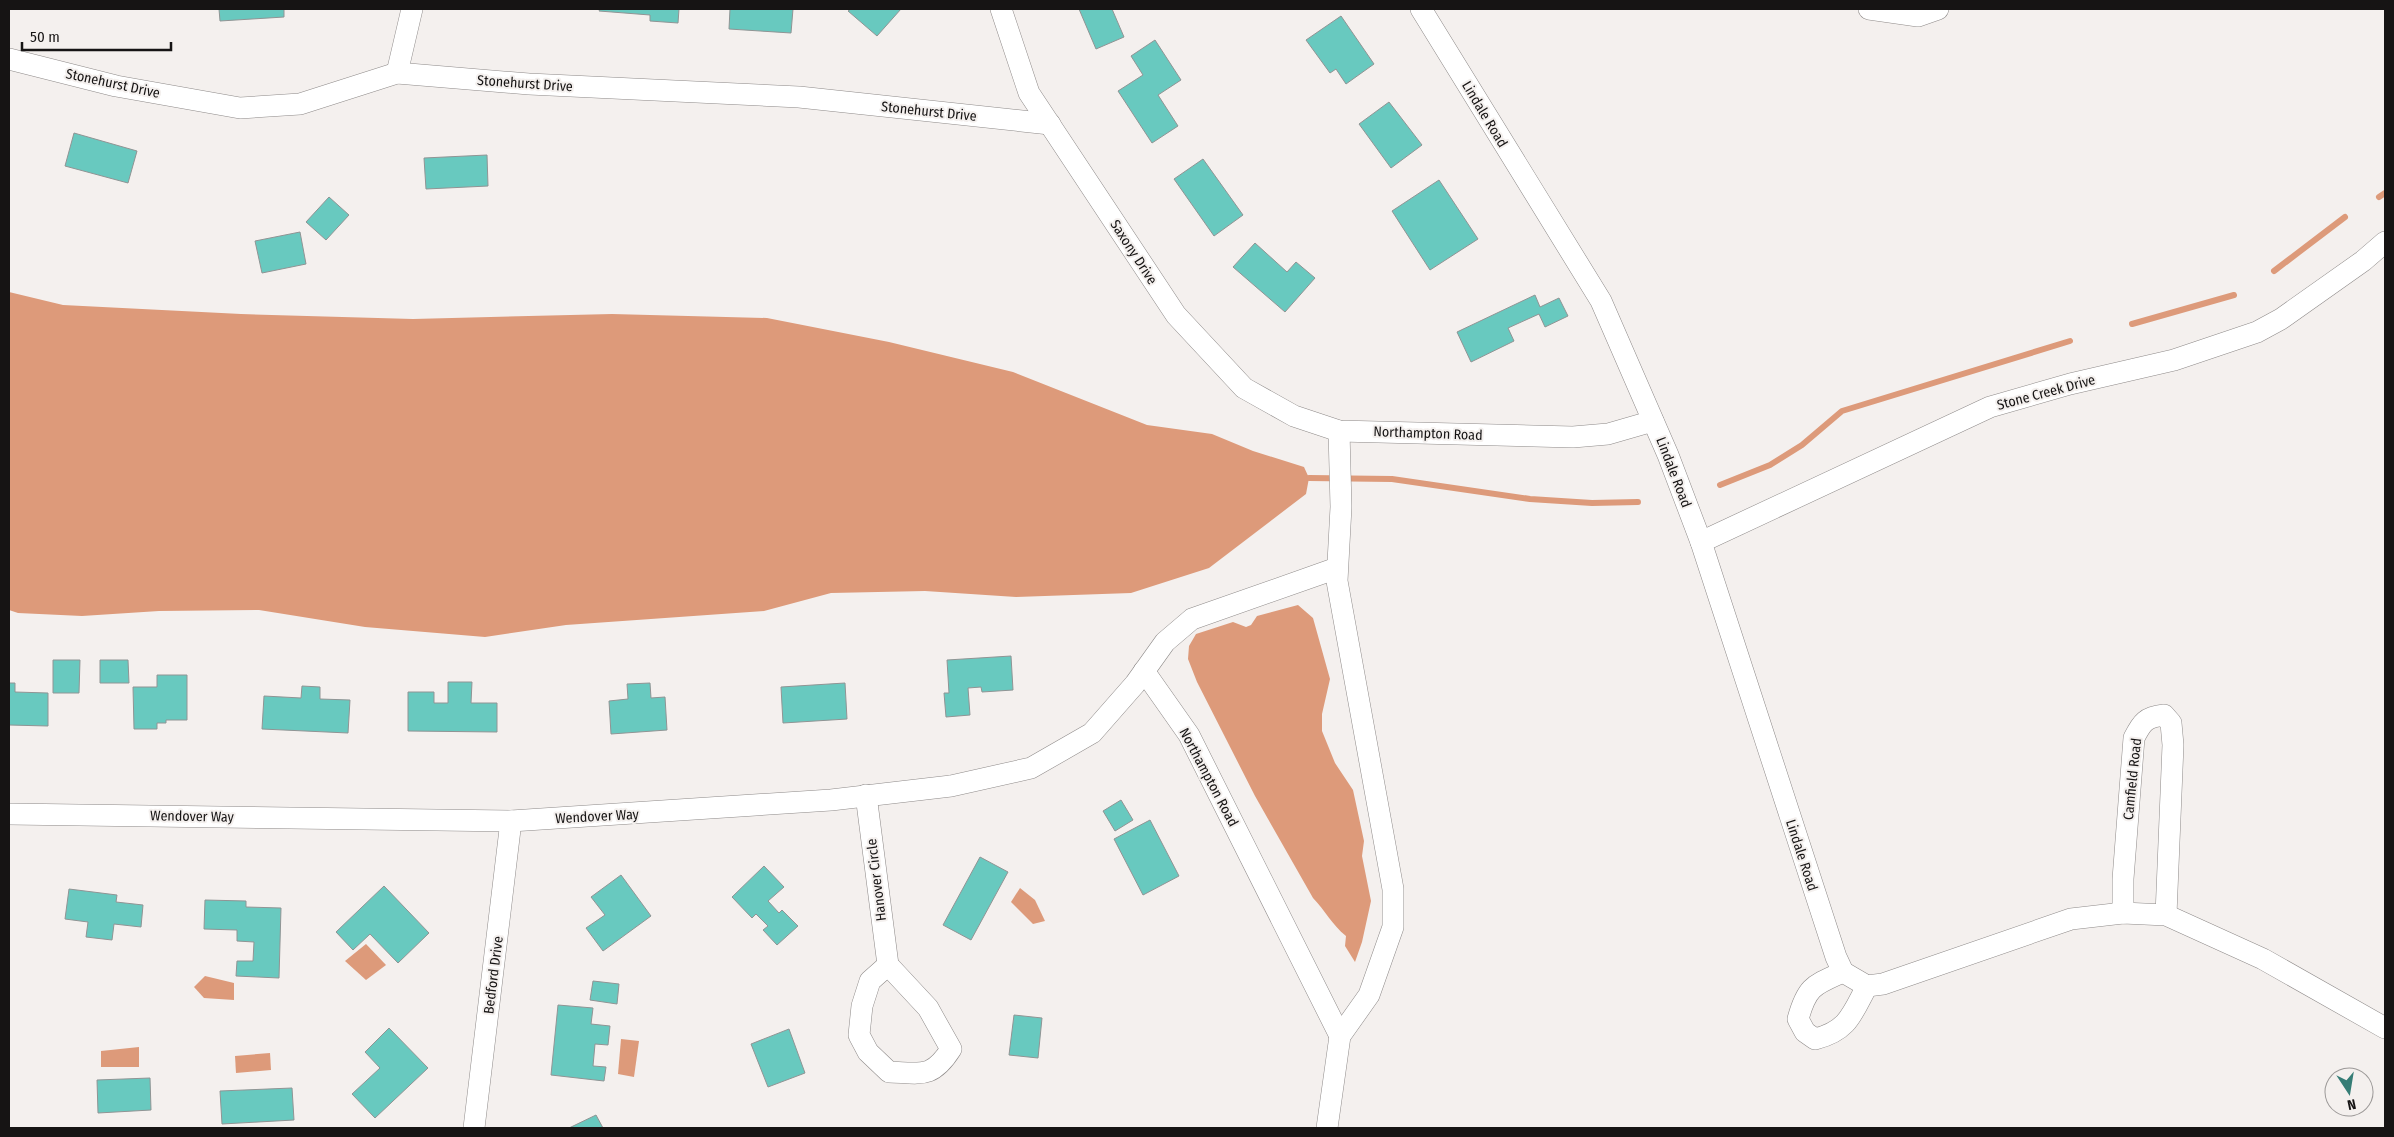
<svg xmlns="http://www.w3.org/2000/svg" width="2394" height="1137" font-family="'Fira Sans Condensed',sans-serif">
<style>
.water{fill:#dd9a7a}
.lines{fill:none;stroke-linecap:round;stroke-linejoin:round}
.stream{stroke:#dd9a7a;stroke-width:6}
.building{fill:#68c9bf;stroke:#909494}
.minor-casing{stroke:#8e8a89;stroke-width:22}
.minor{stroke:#fff;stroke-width:21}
.labels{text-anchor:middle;stroke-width:4;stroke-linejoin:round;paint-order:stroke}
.street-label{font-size:14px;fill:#161414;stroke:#f4f0ee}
</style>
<rect width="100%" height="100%" fill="#f4f0ee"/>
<g class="water">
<polygon points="9,292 63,305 241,314 413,319 612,314 767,318 889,342 1013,372 1147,425 1212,434 1253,451 1304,467 1309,478 1306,494 1209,568 1131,593 1016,597 925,591 831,593 764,611 566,625 485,637 365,627 259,610 159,611 82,616 18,613 9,610"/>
<path d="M1298 605 1313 618 1330 679 1322 714V731L1335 763 1353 790 1364 841 1362 856 1371 901 1362 942 1355 962 1345 946 1346 936C1332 925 1325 910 1313 898L1255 796 1197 682 1188 659 1189 646 1196 634 1233 622 1246 627 1251 625 1257 616Z"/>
<polygon points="1020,888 1035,900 1045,921 1033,924 1011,902"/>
<polygon points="366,944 386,965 366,980 345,961"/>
<polygon points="205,976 234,983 234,1000 204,998 194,987"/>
<polygon points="621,1039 639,1041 634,1077 618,1074"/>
<polygon points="139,1047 139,1067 101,1067 101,1051"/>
<polygon points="270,1053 271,1070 236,1073 235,1056"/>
</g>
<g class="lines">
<g class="stream">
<polyline points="2379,197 2385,193"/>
<polyline points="2274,271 2345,217"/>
<polyline points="2132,324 2234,295"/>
<polyline points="1309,478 1392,479 1530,499 1592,503 1638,502"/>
<polyline points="1720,485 1770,465 1802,445 1842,411 2070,341"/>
</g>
</g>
<g class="building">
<polygon points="219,9 284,9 284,17 220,21"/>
<polygon points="600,9 679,9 678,23 650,21 650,15 599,11"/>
<polygon points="730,9 793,9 791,33 729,29"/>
<polygon points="851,9 901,9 877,36 848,11"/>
<polygon points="1079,9 1112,9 1124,37 1096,49"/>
<polygon points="1341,16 1374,64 1346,84 1336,69 1330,73 1306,40"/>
<polygon points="1155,40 1181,80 1158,95 1178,126 1152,143 1118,91 1143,75 1131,56"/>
<polygon points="1389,102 1422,145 1391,168 1359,124"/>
<polygon points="74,133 137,151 128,183 65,166"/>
<polygon points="487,155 488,186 426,189 424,158"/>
<polygon points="1203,159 1243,215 1214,236 1174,179"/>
<polygon points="1439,180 1478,239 1430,270 1392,211"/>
<polygon points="329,197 349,215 326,240 306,222"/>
<polygon points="300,232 306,264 262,273 255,241"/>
<polygon points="1255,243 1287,272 1296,262 1315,278 1285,312 1233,267"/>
<polygon points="1535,295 1540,307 1559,298 1568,316 1545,327 1539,314 1508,328 1514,341 1471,362 1457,332"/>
<polygon points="1011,656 1013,690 982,692 981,687 968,688 970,715 946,717 944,693 949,693 947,660"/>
<polygon points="53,660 80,660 79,693 53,693"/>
<polygon points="100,660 128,660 129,683 100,683"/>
<polygon points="157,675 187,675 187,720 166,720 166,723 157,723 157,729 134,729 133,687 157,687"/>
<polygon points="448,682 472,682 471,703 497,703 497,732 408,731 408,692 434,692 434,703 448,703"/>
<polygon points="9,683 15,683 15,692 48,693 48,726 9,725"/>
<polygon points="650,683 651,698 665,697 667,730 611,734 609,701 628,699 627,684"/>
<polygon points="845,683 847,719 783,723 781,687"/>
<polygon points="302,686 320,687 320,699 350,700 348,733 262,729 264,696 301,698"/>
<polygon points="1121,800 1133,820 1115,831 1103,811"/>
<polygon points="1150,820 1179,876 1143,895 1114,839"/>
<polygon points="980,857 1008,872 971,940 943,925"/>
<polygon points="764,866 784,887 768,901 779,913 782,910 798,926 777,945 763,930 768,926 756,914 752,918 732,897"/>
<polygon points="621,875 651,916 603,951 586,928 605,915 591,897"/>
<polygon points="384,886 429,933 398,963 370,934 353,950 336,932"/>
<polygon points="69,889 117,895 116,902 143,905 141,927 114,924 112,940 86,937 88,922 65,919"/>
<polygon points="205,900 246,901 246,907 281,908 279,978 236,976 237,961 253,961 254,942 237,941 237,930 204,929"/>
<polygon points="593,981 619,984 617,1004 590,1000"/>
<polygon points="558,1005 593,1008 591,1024 610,1026 608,1045 595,1044 593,1066 606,1067 604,1081 551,1075"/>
<polygon points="1014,1015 1042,1018 1038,1058 1009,1055"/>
<polygon points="389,1028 428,1068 375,1118 352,1094 380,1068 365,1052"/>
<polygon points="789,1029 805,1073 768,1087 751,1044"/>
<polygon points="150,1078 151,1110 98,1113 97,1080"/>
<polygon points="292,1088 294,1120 222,1124 220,1091"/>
<polygon points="596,1115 603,1128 569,1128"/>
</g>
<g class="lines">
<g class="minor-casing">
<g id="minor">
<polyline points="1001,9 1029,93 1176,315 1244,388 1294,416 1339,431 1573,437 1608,434 1653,421"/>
<polyline points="1421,9 1601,301 1668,455 1701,542 1836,957 1843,972"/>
<polyline points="1869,9 1918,16 1938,9"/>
<polyline points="9,59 116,86 240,108 300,104 397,73 529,84 799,97 1050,124"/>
<polyline points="397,73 412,9"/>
<polyline points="1701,542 1990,407 2070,384 2174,360 2257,332 2281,319 2363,261 2385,242"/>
<polyline points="1144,671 1189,735 1340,1036"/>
<polyline points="866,795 888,965"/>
<polyline points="9,814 511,821 831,800 951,786 1031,768 1092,733 1135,684 1165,642 1192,619 1337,568"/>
<path d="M2123 913V879L2134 738C2142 722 2146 717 2164 715L2171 723 2173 745 2166 915"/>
<path d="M888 965 928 1008 951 1049C932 1079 921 1073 889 1072L868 1052 859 1035 862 1006 870 981Z"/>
<polyline points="1843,972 1867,986 1883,984 2071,919 2123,913 2166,915 2263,959 2385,1028"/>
<path d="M1843 972C1814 985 1807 986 1798 1019L1805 1032 1815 1039C1848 1031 1852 1014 1867 986"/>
<polyline points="474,1128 511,821"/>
<polyline points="1327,1128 1340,1036 1369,995 1393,927 1393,889 1337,581 1341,507 1339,431"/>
</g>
</g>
<use href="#minor" class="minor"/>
</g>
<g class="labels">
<g class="street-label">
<text transform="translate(113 83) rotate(12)" y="5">Stonehurst Drive</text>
<text transform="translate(525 83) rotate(4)" y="5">Stonehurst Drive</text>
<text transform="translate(929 111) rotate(6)" y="5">Stonehurst Drive</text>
<text transform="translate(1485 114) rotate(59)" y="5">Lindale Road</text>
<text transform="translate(1134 252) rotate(57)" y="5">Saxony Drive</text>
<text transform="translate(2046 392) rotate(-15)" y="5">Stone Creek Drive</text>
<text transform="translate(1428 433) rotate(2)" y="5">Northampton Road</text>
<text transform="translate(1674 472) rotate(69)" y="5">Lindale Road</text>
<text transform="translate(1209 777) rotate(62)" y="5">Northampton Road</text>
<text transform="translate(2132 779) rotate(-84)" y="5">Camfield Road</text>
<text transform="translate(192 816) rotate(1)" y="5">Wendover Way</text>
<text transform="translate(597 816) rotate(-3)" y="5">Wendover Way</text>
<text transform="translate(1802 855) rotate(72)" y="5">Lindale Road</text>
<text transform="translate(876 880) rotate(-97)" y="5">Hanover Circle</text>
<text transform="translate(493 975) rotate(-83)" y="5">Bedford Drive</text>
</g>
</g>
<rect width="2394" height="1137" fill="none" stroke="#161414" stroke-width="20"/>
<g transform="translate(2349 1092) rotate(168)"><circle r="24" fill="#f4f0ee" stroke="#9b9897"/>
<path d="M0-4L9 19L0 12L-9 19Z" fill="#367d76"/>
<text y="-8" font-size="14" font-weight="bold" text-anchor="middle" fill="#161414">N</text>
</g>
<path d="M22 42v8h149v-8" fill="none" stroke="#161414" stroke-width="2.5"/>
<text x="30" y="42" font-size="15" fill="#161414" stroke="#f4f0ee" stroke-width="4" paint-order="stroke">50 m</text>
</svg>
